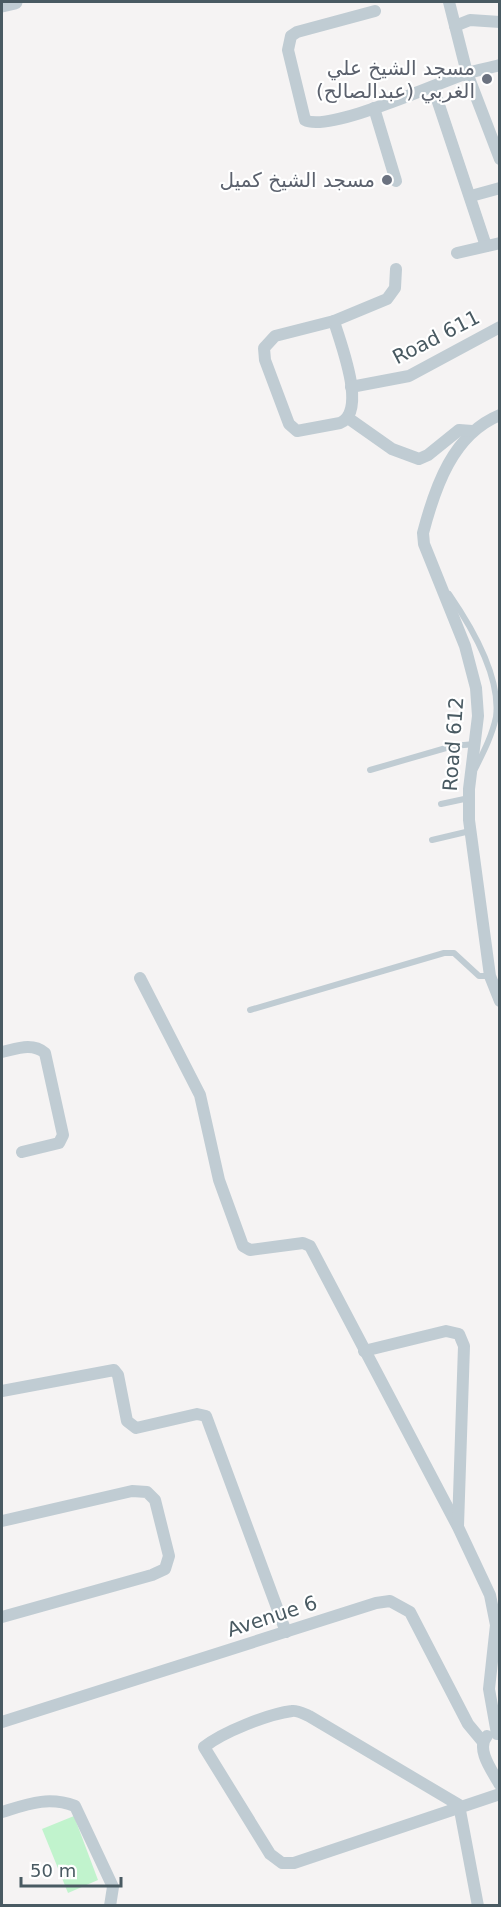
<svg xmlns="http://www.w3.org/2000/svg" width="501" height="1907" font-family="'DejaVu Sans','Noto Naskh Arabic',sans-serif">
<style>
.green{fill:#c1f3cd}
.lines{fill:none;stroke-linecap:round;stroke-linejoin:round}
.service{stroke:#c0ccd3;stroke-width:6}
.minor{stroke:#c0ccd3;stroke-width:12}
.tertiary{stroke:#c0ccd3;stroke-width:15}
.worship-dot{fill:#6b7280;stroke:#fff;stroke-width:2}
.labels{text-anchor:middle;stroke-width:4.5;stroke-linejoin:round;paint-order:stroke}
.worship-label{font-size:20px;fill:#5b616d;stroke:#fff;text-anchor:end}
.street-label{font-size:20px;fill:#495a62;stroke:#fff}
</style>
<rect width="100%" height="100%" fill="#f5f3f3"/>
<polygon class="green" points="74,1816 98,1880 68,1893 42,1829"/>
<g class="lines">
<g class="service">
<path d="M449 594C471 626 501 677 496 717 492 736 483 753 475 769"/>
<polyline points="370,770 453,746 475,744"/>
<polyline points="441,804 469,798"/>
<polyline points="432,840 470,831"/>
<polyline points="250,1010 444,953 454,953 479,976 490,976"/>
</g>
<g class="minor">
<polyline points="449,2 467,73 500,159"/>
<path d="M375 11 297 32 291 36 288 50 305 120C329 133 439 82 468 73 478 70 489 68 500 65"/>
<polyline points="455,26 470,20 500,22"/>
<polyline points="433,87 486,246"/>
<polyline points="374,108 396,181"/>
<polyline points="471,196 500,188"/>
<polyline points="457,253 500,243"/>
<path d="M334 321C340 343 368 411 340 423L297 431 289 424 265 360 264 348 275 336Z"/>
<polyline points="334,321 387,299 395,288 396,269"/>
<polyline points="351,387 409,376 500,327"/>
<path d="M500 415C453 434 435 487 423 533L424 544 465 646 476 688 478 716 469 789V820L490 976 500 1001"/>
<polyline points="348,418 392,449 419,459 428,455 459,430 472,431"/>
<polyline points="140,978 200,1095 219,1180 243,1246 250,1250 303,1243 310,1246 458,1527 490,1595 496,1625 489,1689 497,1734"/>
<path d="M2 1052C16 1049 32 1042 45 1053L63 1135 59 1143 22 1152"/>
<polyline points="364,1351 446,1331 459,1334 464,1346 458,1526"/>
<polyline points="2,1391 114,1370 118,1375 127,1421 136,1428 197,1414 206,1416 286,1632"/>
<polyline points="2,1521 132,1491 147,1492 155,1500 169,1556 165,1569 152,1575 2,1617"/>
<polyline points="2,1722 376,1603 390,1601 410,1612 468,1724 483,1742"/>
<path d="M487 1736C475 1749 493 1772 500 1785"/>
<path d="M2 1812C28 1804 48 1796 75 1806L113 1887 110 1906"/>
<path d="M478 1906 459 1805 309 1716C304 1714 297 1710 292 1711 268 1714 223 1732 204 1747L270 1854 282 1863H294L500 1794"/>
</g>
<polyline class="tertiary" points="2,5 15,2"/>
</g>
<g class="worship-dot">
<circle cx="487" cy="79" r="6"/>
<circle cx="387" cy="180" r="6"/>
</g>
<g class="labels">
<g class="worship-label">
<text x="475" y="75">مسجد الشيخ علي<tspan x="475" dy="23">الغربي (عبدالصالح)</tspan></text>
<text x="375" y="187">مسجد الشيخ كميل</text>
</g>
<g class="street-label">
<text transform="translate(436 337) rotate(-27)" y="7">Road 611</text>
<text transform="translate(453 744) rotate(-86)" y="7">Road 612</text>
<text transform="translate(272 1616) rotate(-18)" y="7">Avenue 6</text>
</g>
</g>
<rect width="501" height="1907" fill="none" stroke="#495a62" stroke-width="6"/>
<path d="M21 1877v9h100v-9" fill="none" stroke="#495a62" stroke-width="3"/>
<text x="30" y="1877" font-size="18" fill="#495a62" stroke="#ffffff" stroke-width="4.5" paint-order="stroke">50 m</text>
</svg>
